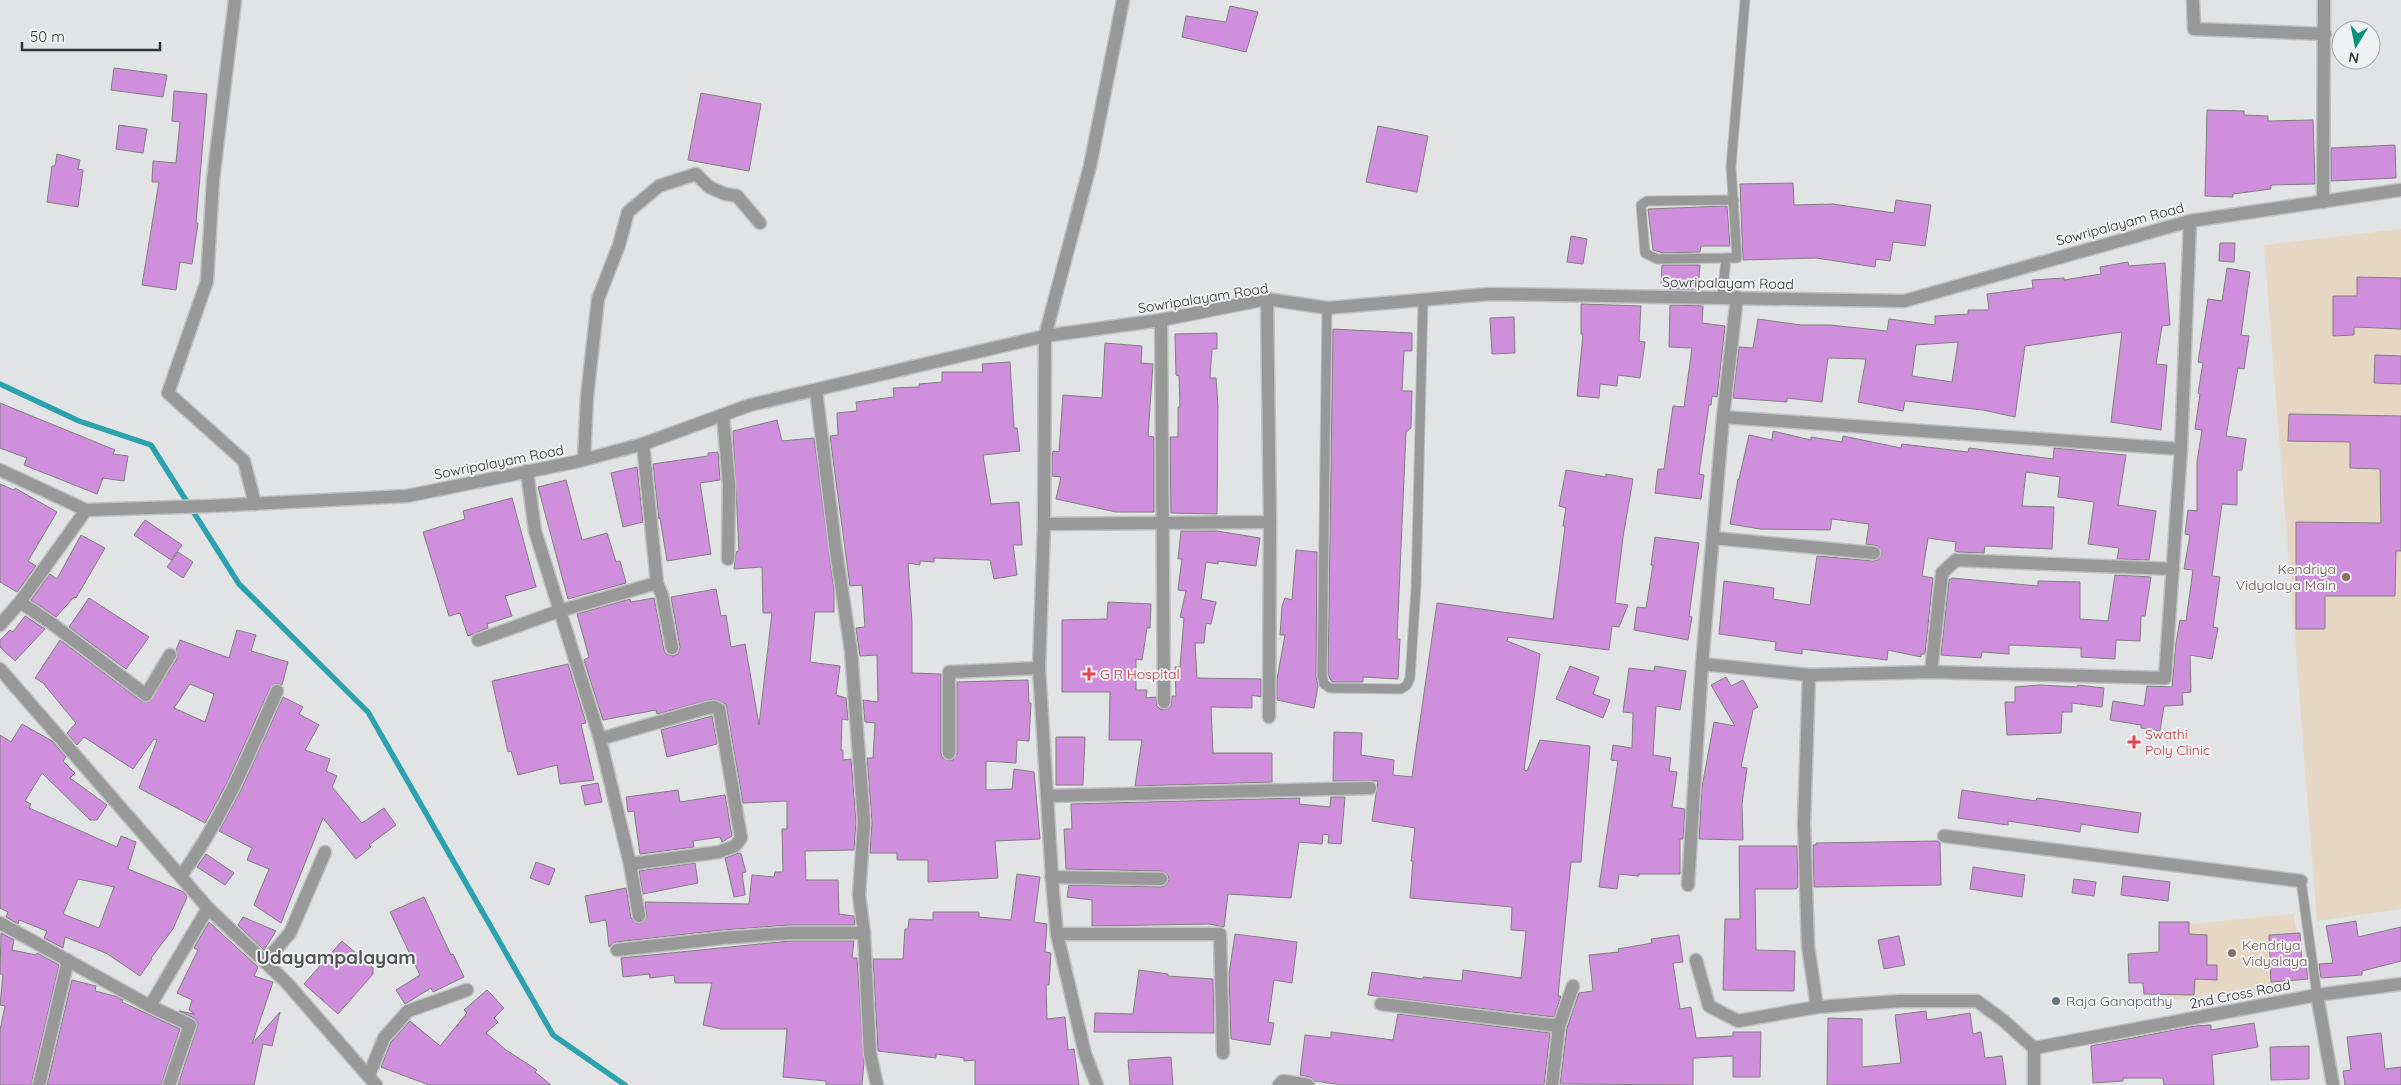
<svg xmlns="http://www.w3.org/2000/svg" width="2401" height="1085" font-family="Quicksand,sans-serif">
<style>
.education{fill:#e6d7c4}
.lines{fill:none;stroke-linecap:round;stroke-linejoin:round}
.stream{stroke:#2ca2ae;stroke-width:5.5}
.building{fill:#cf8fdc;stroke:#807f80;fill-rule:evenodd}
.service-casing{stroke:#bfc0c1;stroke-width:11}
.minor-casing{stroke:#bfc0c1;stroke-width:15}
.tertiary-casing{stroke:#bfc0c1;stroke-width:15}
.service{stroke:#989898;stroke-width:9}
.minor{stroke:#989898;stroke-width:12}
.tertiary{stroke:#989898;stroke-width:12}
.education-dot{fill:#8d6e63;stroke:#f0f1f2;stroke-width:2}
.health-dot{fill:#e0444e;stroke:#f0f1f2;stroke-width:2}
.worship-dot{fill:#6b7280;stroke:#f0f1f2;stroke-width:2}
.labels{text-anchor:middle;stroke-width:4;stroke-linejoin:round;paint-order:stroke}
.street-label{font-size:14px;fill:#333334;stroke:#f0f1f2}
.education-label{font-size:14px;fill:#785e54;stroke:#f0f1f2;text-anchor:end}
.health-label{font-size:14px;fill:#be3a42;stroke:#f0f1f2;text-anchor:start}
.worship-label{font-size:14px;fill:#5b616d;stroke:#f0f1f2;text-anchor:start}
.district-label{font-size:19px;font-weight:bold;fill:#525354;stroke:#f0f1f2}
</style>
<rect width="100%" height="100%" fill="#e2e3e4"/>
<g class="education">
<polygon points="2401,229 2401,909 2317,921 2264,245"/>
<polygon points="2294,914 2303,980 2167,1001 2163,927"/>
</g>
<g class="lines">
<polyline class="stream" points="0,384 79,421 151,445 239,584 368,712 553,1035 625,1085"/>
</g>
<g class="building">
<polygon points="1230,6 1258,12 1246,52 1182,37 1186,16 1226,22"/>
<polygon points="114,68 167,75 163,97 111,90"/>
<polygon points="174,91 207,94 196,223 198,223 192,264 180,262 176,290 142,285 159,182 152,182 153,161 176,163 180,122 172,121"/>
<polygon points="701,93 761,104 749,171 688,160"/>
<polygon points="2207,110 2244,111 2244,115 2268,116 2268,121 2313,120 2315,184 2271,185 2271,189 2233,194 2233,197 2205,196"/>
<polygon points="119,125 147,129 143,153 116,149"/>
<polygon points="1378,126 1428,136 1417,192 1366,182"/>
<polygon points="2395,145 2396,178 2331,181 2331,148"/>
<polygon points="57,154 80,160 78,169 83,170 78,207 47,202 52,166 55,166"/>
<polygon points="1793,183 1794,205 1833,204 1894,213 1896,200 1931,205 1925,246 1893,242 1890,261 1876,259 1875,267 1816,258 1743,260 1740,184"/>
<polygon points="1727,206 1730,246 1701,246 1700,252 1663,253 1653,250 1648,209"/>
<polygon points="1571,236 1587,239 1583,264 1567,262"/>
<polygon points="2220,243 2235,243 2234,262 2219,261"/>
<path d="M2128 262 2129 266 2165 263 2170 325 2162 326 2156 364 2167 365 2161 430 2111 422 2122 332 2025 346 2015 417 1983 410 1905 401 1903 411 1858 402 1866 359 1828 358 1822 402 1787 398V402L1733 398 1739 347 1753 348 1758 319 1801 325H1830L1887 331 1889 319 1935 325V316L1968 314V310H1989L1987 294 2033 288 2032 280 2064 278V280L2101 274 2100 267ZM1958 342 1952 382 1912 376 1916 345Z"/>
<polygon points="1662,265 1700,265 1698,289 1670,289 1670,285 1661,285"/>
<polygon points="2227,268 2250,272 2241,335 2249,336 2244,369 2238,368 2226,436 2246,439 2242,470 2237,470 2237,505 2222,504 2212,576 2220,577 2213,627 2218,628 2212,659 2190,655 2191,692 2182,693 2183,705 2164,706 2160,731 2141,728 2141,725 2110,720 2113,701 2144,706 2147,686 2172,687 2176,643 2180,620 2186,621 2193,570 2184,569 2190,535 2185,534 2188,510 2197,511 2197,462 2202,430 2195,429 2200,394 2198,393 2203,363 2198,362 2208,299 2222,301"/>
<polygon points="2357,277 2401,278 2401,329 2354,327 2354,335 2333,336 2333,296 2357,296"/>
<polygon points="1581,304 1641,306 1639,341 1645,342 1640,378 1618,375 1617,386 1600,384 1599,398 1577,396 1583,334 1581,334"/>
<polygon points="1670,305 1703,306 1702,323 1725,326 1717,397 1712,396 1711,405 1709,405 1699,474 1704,475 1701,499 1655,493 1658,469 1664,469 1673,406 1684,407 1692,348 1669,347"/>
<polygon points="1514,317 1515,353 1492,354 1490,318"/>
<polygon points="1333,329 1412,333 1412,351 1404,351 1402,391 1412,391 1411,428 1406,432 1397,639 1400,639 1398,679 1363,677 1363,682 1332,682 1328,675"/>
<polygon points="1217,333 1217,349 1212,349 1210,378 1216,378 1218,407 1217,514 1171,513 1170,437 1178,437 1178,407 1180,407 1179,376 1176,375 1175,334"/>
<polygon points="1105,343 1142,346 1141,363 1153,364 1148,436 1154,437 1154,512 1116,512 1056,499 1061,477 1052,476 1052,457 1053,451 1059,452 1063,395 1102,398"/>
<polygon points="2375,355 2401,356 2401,384 2374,383"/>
<polygon points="1010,362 1014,428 1017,428 1020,451 983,455 991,504 1019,502 1022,545 1013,545 1017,575 994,579 990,560 934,558 934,562 920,561 920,565 908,563 912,623 912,673 941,674 941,753 942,757 949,761 953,760 957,753 957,682 1028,680 1029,703 1031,703 1029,741 1017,740 1016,763 986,761 986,790 1012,789 1014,769 1034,772 1040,839 995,841 998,878 928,882 928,860 897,860 897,853 870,853 872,822 867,758 873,758 875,723 865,722 863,700 878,702 877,655 860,656 856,628 865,627 862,585 850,586 830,436 838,435 837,413 857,411 856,402 894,397 893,388 919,387 919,384 942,382 942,372 983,372 982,364"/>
<polygon points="0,403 115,450 113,454 128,456 124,481 103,478 97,494 24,465 27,458 0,448"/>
<polygon points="2289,414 2401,416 2401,551 2396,551 2395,596 2325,596 2325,629 2296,629 2296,522 2381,523 2380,469 2350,468 2350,442 2288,441"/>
<polygon points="777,420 782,441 814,438 834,590 834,612 815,612 810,662 840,666 836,695 846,698 848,720 842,719 841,750 843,750 843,760 851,759 856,822 854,850 805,851 806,880 838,880 839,914 854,916 855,925 789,925 722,930 616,942 609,947 606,920 590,923 585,896 626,888 631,918 636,923 640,924 647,918 645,902 749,904 752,875 774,877 775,872 783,872 782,829 787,829 787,801 743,803 726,704 713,699 657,714 656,710 603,720 584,660 589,657 577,614 630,599 631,602 654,598 664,650 666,654 673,656 678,654 680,647 671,597 716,589 721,616 726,615 731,647 745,644 759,725 772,613 763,613 762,567 734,569 736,552 739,551 733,431"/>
<polygon points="1773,431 1811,440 1811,437 1842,442 1843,436 1901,448 1902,444 1968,452 1969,448 2053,459 2054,448 2126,455 2118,505 2156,511 2149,560 2117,559 2119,548 2088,544 2094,502 2058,497 2060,477 2026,472 2022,506 2054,507 2052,549 1985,546 1984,553 1958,552 1955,551 1956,542 1928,538 1922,576 1933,578 1925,654 1921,654 1921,657 1888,650 1887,660 1802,649 1802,654 1775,650 1776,642 1719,634 1724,581 1774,588 1773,599 1810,605 1817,556 1873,561 1878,560 1882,554 1878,546 1866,544 1869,524 1832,519 1830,530 1760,529 1730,524 1738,479 1739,479 1749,435 1772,440"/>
<polygon points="718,452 720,480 700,483 711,554 667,561 660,518 659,519 653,464 708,456 708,453"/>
<polygon points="637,467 643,522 623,527 611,473"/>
<polygon points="1566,470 1606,477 1606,474 1633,479 1623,537 1615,603 1628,605 1619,627 1612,626 1609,650 1508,637 1507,641 1540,654 1524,770 1527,771 1540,740 1590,746 1581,862 1571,862 1558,996 1561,996 1554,1017 1368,995 1372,972 1423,979 1423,977 1462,981 1463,970 1521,978 1526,931 1511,930 1512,907 1410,898 1413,861 1411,861 1415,828 1372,821 1378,781 1333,781 1334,732 1362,733 1361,755 1394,760 1393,775 1412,777 1437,603 1553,619 1565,527 1563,526 1566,508 1559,506"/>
<polygon points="566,480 582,540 607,533 616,562 620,561 626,583 568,599 538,487"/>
<polygon points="0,484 14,490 15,488 57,512 28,561 36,566 17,592 0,582"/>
<polygon points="512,498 536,587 505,596 512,616 487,624 488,628 468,636 460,613 449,616 423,532 465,519 463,511"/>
<polygon points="145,520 182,545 171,560 134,535"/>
<polygon points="1181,531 1217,531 1260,538 1256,566 1218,561 1218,564 1206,562 1201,599 1216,602 1211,624 1206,623 1204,643 1195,643 1197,678 1261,679 1261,697 1252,695 1252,708 1211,707 1213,753 1272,753 1272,782 1135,786 1142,740 1109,740 1110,692 1062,692 1062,620 1107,619 1108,602 1151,604 1150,628 1147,628 1142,660 1136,659 1136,690 1147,690 1146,698 1156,697 1157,706 1160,709 1165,710 1171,706 1172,696 1176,696 1175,667 1180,667 1184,618 1180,617 1186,591 1178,590 1182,559 1178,559"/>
<polygon points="81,535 105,548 76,598 74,597 56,617 31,600 50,574 57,579"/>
<polygon points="1655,537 1699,543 1689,616 1692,617 1688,640 1634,630 1637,607 1646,608 1653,565 1651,565"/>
<polygon points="1296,550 1317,552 1316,676 1318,686 1314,708 1277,700 1277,679 1285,635 1280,635 1282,606 1285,598 1292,600"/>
<polygon points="178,552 193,562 183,578 167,567"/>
<polygon points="2115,575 2151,577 2145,616 2141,616 2140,641 2116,640 2115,659 2081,657 2081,648 2009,645 2009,654 1982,652 1981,658 1941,655 1949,580 1952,578 2038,586 2038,581 2080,582 2080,619 2108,621"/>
<polygon points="89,598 149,637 126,669 69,627"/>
<polygon points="25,616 45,629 15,661 0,647 0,640 10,630 13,632"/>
<path d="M237 630 256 635 251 651 288 662 282 685 276 683 270 688 227 783 205 823 139 788 157 740 154 739 133 769 84 737 77 745 67 733 76 723 43 683 35 678 60 640 141 701 149 702 177 659 176 650 180 640 229 658ZM190 684 214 694 205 722 174 708Z"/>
<polygon points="568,664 586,723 581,724 594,780 560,784 557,765 518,775 511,751 508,752 492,681"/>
<polygon points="1570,666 1599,677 1593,694 1610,700 1603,718 1556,699"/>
<polygon points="1655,666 1686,671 1680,710 1656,706 1653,755 1671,758 1669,771 1677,772 1672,807 1685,809 1683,839 1680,839 1680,874 1639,874 1639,876 1619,874 1617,889 1599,887 1618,761 1611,760 1613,745 1632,748 1633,713 1623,712 1629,668 1654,671"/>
<polygon points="1726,677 1731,686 1743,680 1758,707 1753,710 1741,767 1747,768 1742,804 1743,840 1699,839 1702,787 1714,722 1735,726 1711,685"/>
<polygon points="2040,685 2077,687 2078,685 2104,688 2102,707 2072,703 2072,712 2062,712 2061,733 2007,735 2005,702 2015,702 2015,687"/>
<polygon points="283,697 303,707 299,714 319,725 305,750 330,759 326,771 337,776 332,787 362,823 384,808 396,825 369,845 371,847 356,859 323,818 281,923 254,905 269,869 247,860 252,848 219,831 241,790"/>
<polygon points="712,716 717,744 667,757 661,730"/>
<path d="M22 724 52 741 66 757 63 761 75 773 70 778 107 805 97 820H90L42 773 25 801 31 804 29 808 117 847 121 836 136 842 128 869 184 892 187 897 173 929 151 958 152 959 140 976 106 953 65 937 63 948 44 938 47 931 19 920 18 924 6 917 8 912 0 908V735L11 742ZM78 879 114 887 99 928 63 914Z"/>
<polygon points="1056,737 1085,737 1083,785 1056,785"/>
<polygon points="598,783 602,802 585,805 581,786"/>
<polygon points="678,790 680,802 725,795 732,836 722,842 720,837 693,841 694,847 640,854 634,811 628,812 626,797"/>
<polygon points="1962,790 2036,801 2037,798 2141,813 2138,833 2081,824 2080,832 2008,821 2008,825 1958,818"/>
<polygon points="1331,797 1345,797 1341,844 1328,843 1329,835 1323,834 1322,844 1299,842 1291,898 1228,894 1224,927 1209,924 1092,926 1092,900 1067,897 1069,885 1161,887 1165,886 1169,880 1168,875 1161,871 1066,869 1064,829 1072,829 1071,804 1300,798 1299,804 1330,807"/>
<polygon points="1938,841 1940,843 1941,885 1814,887 1813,845 1816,845 1816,843"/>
<polygon points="1739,846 1797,846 1798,887 1796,889 1755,889 1756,950 1795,951 1794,991 1723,990 1725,919 1740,919"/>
<polygon points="739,853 741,854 746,872 742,873 745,895 734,897 725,858"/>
<polygon points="206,854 234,873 225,885 197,867"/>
<polygon points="536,862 555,869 549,885 530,878"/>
<polygon points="695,863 698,883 643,894 639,871"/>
<polygon points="1973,867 2025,875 2022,897 1970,889"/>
<polygon points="1017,874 1040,877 1034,922 1047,924 1045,952 1051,953 1049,985 1046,985 1047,1019 1065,1017 1068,1050 1074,1049 1079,1085 975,1085 975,1060 964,1061 964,1058 936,1054 936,1058 878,1051 873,959 903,959 905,929 908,929 909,919 933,920 933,912 979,912 979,917 1011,920"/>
<polygon points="2123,876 2170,882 2168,901 2121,895"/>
<polygon points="2074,879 2096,882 2094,896 2072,893"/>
<polygon points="424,897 451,955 453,954 464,977 433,992 431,988 405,1004 396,990 420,975 390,912"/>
<polygon points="243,917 276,931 264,950 238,925"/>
<polygon points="2356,921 2358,937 2401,927 2401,961 2362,971 2362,975 2321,978 2319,964 2333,963 2326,926"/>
<polygon points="209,922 258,967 254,976 273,982 252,1044 280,1012 272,1046 263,1044 254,1085 178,1085 198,1024 194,1018 179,1011 195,1014 189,1010 192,1000 177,993 198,950 194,948"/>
<polygon points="2159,922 2189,922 2189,934 2207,935 2207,965 2217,965 2217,980 2195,979 2194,995 2144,994 2143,983 2129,983 2128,954 2159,952"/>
<polygon points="1,933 14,940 12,950 36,955 37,953 59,965 31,1085 0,1085 0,1030 5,1006 0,1005 3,974 0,974"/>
<polygon points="2300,933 2302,965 2306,965 2308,979 2271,982 2269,935"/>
<polygon points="1235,934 1297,942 1292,983 1274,980 1268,1022 1274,1023 1270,1045 1231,1039 1229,974"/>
<polygon points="1679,935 1683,962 1673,963 1680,1009 1691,1007 1696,1038 1733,1036 1733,1032 1761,1032 1760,1077 1733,1077 1733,1056 1693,1058 1693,1085 1560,1084 1567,1028 1579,993 1593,991 1589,955 1619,952 1618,949 1652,943 1651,939"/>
<polygon points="1899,936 1905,965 1884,969 1878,940"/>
<polygon points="342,941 373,968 373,974 338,1014 304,984"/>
<polygon points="790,941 854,941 852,958 857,958 864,1062 862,1085 826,1085 826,1081 783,1077 787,1029 721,1029 703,1025 712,983 675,983 674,975 650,978 649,974 623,977 621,958"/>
<polygon points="1139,970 1168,974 1168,976 1213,979 1214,1033 1094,1032 1095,1013 1133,1014"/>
<polygon points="72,980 96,986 95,991 115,996 123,1000 122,1002 180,1029 161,1085 47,1085"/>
<polygon points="487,990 504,1008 494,1018 498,1022 486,1033 506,1050 537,1070 535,1072 551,1085 429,1085 381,1067 391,1042 410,1021 440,1046 467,1013 464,1010"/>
<polygon points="1926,1011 1927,1020 1970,1013 1973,1034 1981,1032 1985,1058 2002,1056 2006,1085 1827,1085 1828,1018 1862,1019 1862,1067 1901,1063 1895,1015"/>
<polygon points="1398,1014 1550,1033 1544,1085 1342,1085 1315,1081 1310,1077 1300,1075 1305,1035 1331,1038 1331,1032 1393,1040"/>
<polygon points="2254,1023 2258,1047 2212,1055 2214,1085 2164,1085 2163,1078 2123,1078 2123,1081 2093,1083 2091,1046 2195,1026 2211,1025 2211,1030"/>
<polygon points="2381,1033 2385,1069 2401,1067 2401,1085 2345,1085 2343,1071 2351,1070 2347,1037"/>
<polygon points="2309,1046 2309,1079 2271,1080 2270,1047"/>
<polygon points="1171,1057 1173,1085 1130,1085 1128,1060"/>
</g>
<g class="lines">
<g class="service-casing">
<g id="service">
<polyline points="1726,258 1657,259 1645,253 1641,205 1647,201 1734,200"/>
<polyline points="1722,298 1726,258 1737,258 1731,167 1745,0"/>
<polyline points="1327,308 1322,676 1324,684 1330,688 1401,689 1407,685 1410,678 1416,588 1423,302"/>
<polyline points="2301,881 2317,995"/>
</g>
</g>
<g class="minor-casing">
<g id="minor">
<polyline points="235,0 213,180 207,281 168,393 244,461 255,504"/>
<polyline points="2193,0 2194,29 2325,34"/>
<polyline points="2323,202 2324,0"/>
<polyline points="1161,320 1164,702"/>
<polyline points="1045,336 1044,524 1039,668 1053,893 1057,934 1085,1054 1097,1085"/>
<polyline points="816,390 835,544 851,651 864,822 859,895 864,933 870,1054 877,1085"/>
<polyline points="723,415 729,484 728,559"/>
<polyline points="1723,417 2181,449"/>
<polyline points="643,444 657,583"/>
<polyline points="584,459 587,397 598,299 619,245 628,212 659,186 696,174 709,187 725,194 737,196 760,223"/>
<polyline points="527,471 535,531 600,739 630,864 719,852 735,846 741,838 719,709 714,707 707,708 600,739"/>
<polyline points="1044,524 1270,522 1267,299"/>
<polyline points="1713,538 1874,553"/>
<polyline points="20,602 51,623 146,695 170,655"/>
<polyline points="478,640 559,611 657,583 662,595 672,648"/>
<polyline points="1702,664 1723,417 1737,297"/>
<polyline points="0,669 208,908 286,982 376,1085"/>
<polyline points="1931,672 1942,573 1956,560 2173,569"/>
<polyline points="1809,675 1931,672 2165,678 2181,449 2190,221"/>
<polyline points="1269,717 1270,522"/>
<polyline points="949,753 949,672 1039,668"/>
<polyline points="1047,796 1370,788"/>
<polyline points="1944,836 2301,881"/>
<polyline points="630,864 639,916"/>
<path d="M181 876C222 820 249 754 277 691"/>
<polyline points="1051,877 1161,879"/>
<polyline points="1688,885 1702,664 1809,675 1804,823 1808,946 1817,1007"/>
<polyline points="0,923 150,1006 208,908"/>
<polyline points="1057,934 1220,934 1223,1053"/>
<polyline points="617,950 723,938 790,933 864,933"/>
<polyline points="1696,960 1709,1006 1738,1021 1817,1007 1900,1001 1977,1001 2004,1021 2034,1048"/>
<polyline points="265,962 290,933 325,852"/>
<polyline points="2317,995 2333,1085"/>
<polyline points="1381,1004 1559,1026"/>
<polyline points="150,1006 190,1025 169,1085"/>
<polyline points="369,1075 384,1038 408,1011 467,990"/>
<polyline points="39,1085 68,960"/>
<polyline points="1279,1085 1283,1081 1308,1085"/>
<polyline points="1552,1085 1559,1026 1573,986"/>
<polyline points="2034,1085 2034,1048 2317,995 2401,984"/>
</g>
</g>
<g class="tertiary-casing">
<g id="tertiary">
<polyline points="1045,336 1090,166 1123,0"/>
<polyline points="0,470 86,510"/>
<polyline points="0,625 20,602 86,510 210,506 407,496 575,462 643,444 750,405 1045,336 1161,320 1267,299 1327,308 1490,294 1904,301 2190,221 2401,190"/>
</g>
</g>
<use href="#service" class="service"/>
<use href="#minor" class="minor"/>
<use href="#tertiary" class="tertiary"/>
</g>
<g class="education-dot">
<circle cx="2346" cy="577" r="5"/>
<circle cx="2232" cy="953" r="5"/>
</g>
<g class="health-dot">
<path d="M1086.5 666.5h5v5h5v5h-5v5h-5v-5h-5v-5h5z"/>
<path d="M2131.5 734.5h5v5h5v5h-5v5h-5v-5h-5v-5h5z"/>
</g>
<circle class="worship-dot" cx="2056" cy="1001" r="5"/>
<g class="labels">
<g class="street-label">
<text transform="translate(2120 224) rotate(-15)" y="5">Sowripalayam Road</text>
<text transform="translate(1728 283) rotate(1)" y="5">Sowripalayam Road</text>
<text transform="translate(1203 298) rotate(-9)" y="5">Sowripalayam Road</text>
<text transform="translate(499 462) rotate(-11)" y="5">Sowripalayam Road</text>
<text transform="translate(2240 994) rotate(-11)" y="5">2nd Cross Road</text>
</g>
<g class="education-label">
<text x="2336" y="574">Kendriya<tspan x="2336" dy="16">Vidyalaya Main</tspan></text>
<text x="2242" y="950" text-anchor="start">Kendriya<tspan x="2242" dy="16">Vidyalaya</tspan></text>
</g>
<g class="health-label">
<text x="1100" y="679">G R Hospital</text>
<text x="2145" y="739">Swathi<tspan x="2145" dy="16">Poly Clinic</tspan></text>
</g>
<g class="worship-label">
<text x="2066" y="1006">Raja Ganapathy</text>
</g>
<g class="district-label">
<text x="336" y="964">Udayampalayam</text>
</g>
</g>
<g transform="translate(2356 45) rotate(190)"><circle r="24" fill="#f0f1f2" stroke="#a4a5a6"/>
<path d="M0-4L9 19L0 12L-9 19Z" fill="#02917c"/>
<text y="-8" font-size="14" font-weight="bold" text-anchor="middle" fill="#333334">N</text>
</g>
<path d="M22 42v8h138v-8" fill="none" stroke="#333334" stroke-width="2.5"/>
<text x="30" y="42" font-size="15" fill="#333334" stroke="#f0f1f2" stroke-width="4" paint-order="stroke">50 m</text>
</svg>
